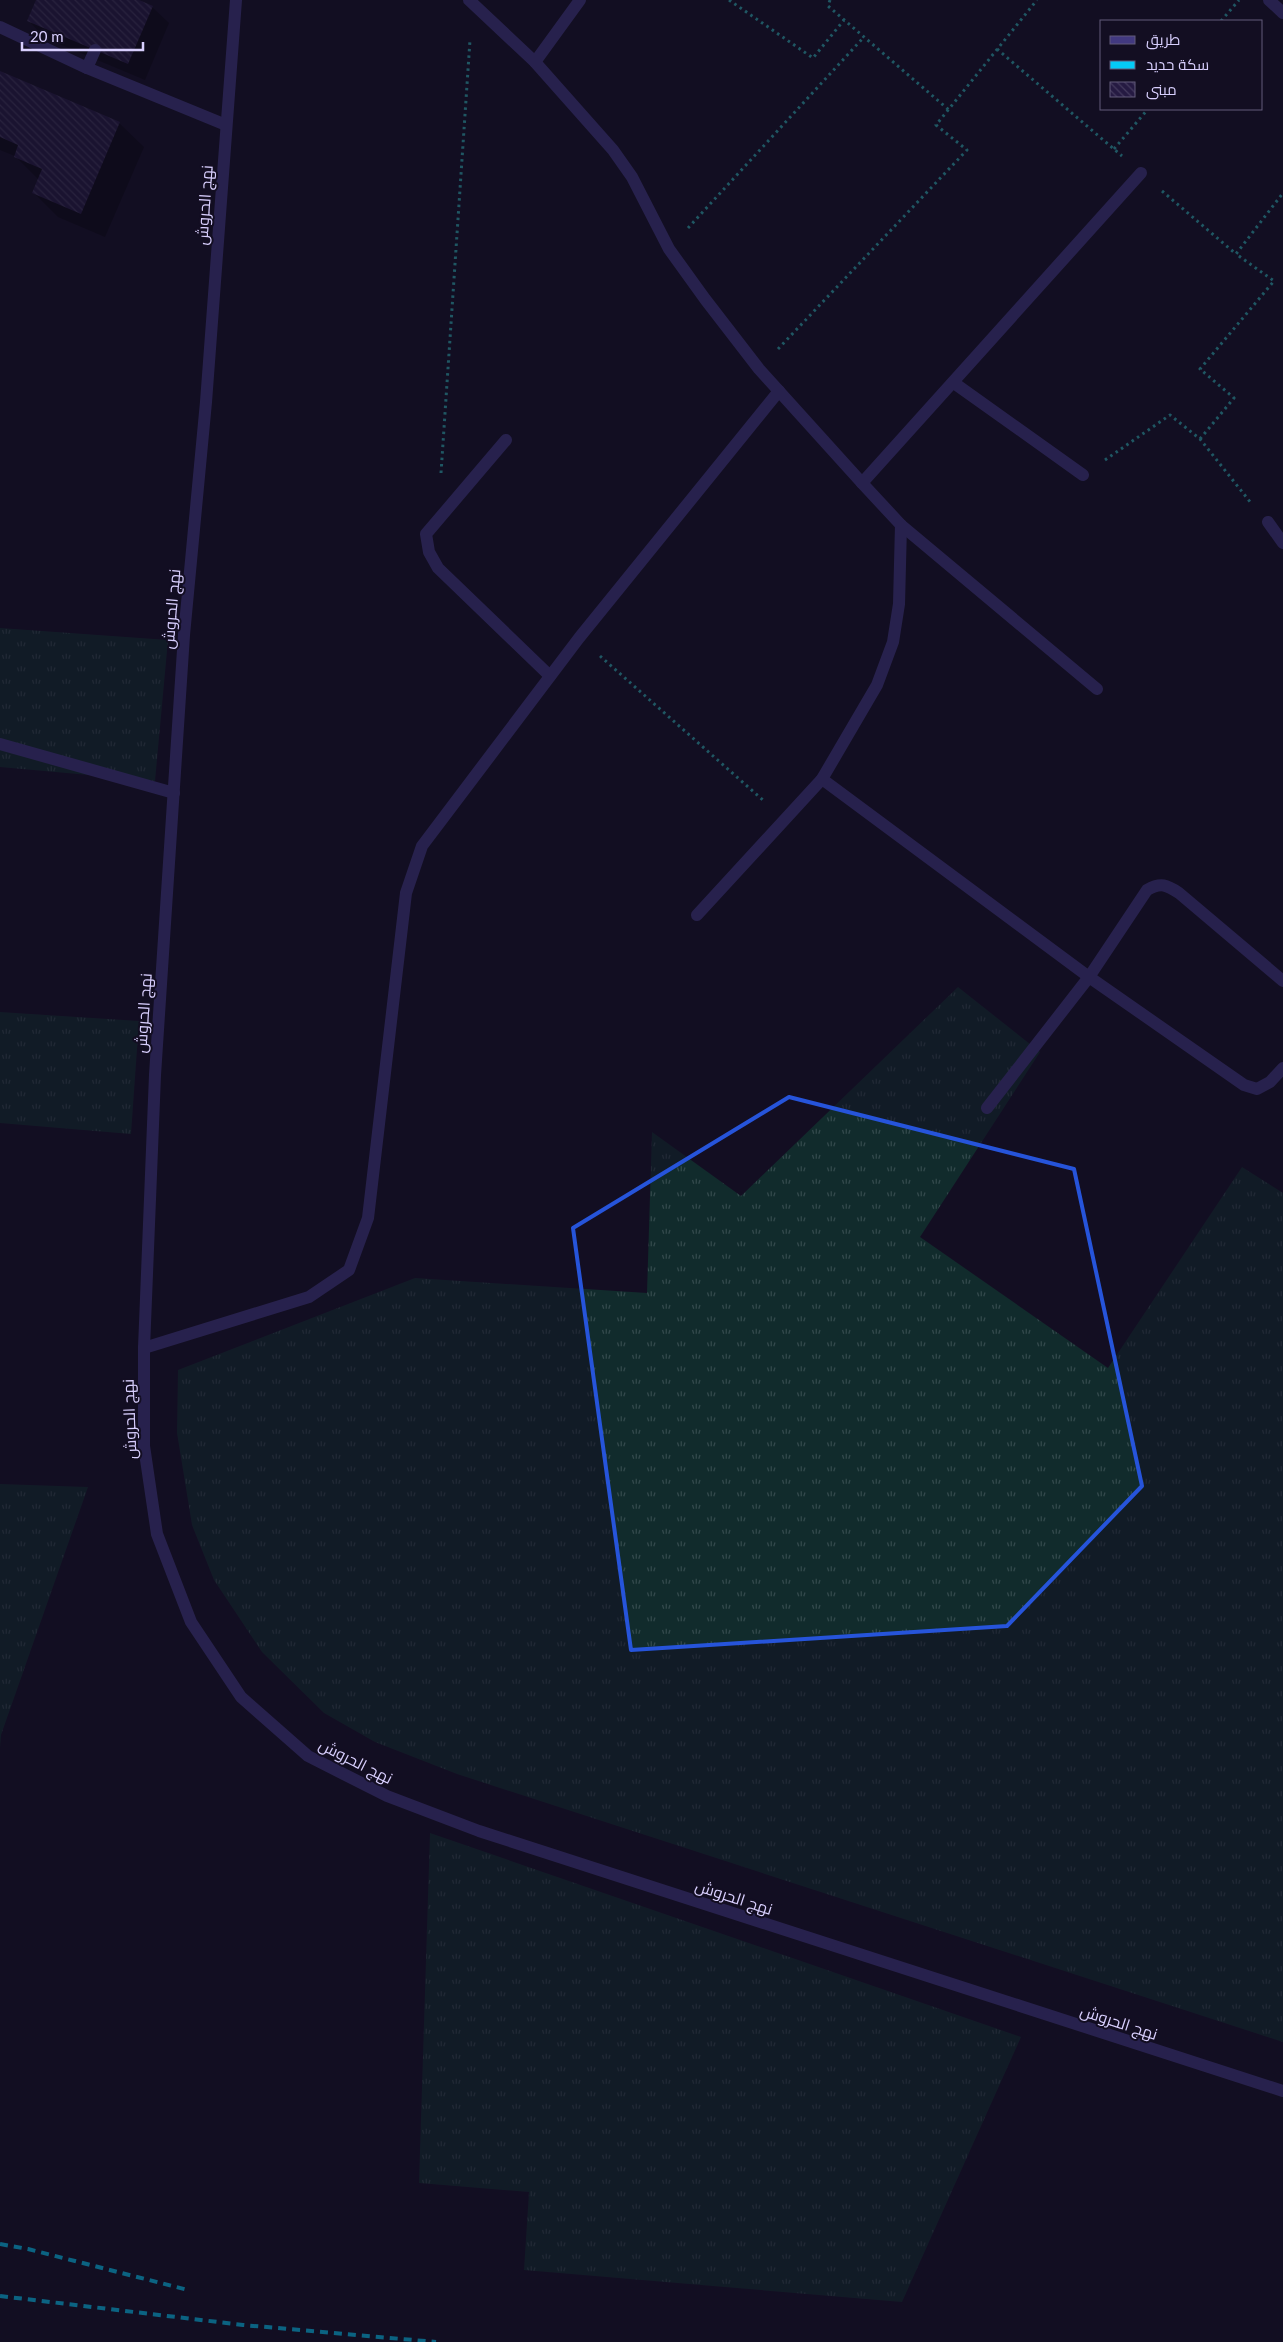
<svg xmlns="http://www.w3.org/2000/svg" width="1283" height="2342" font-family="Lato,Cairo,sans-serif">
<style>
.grass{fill:url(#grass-tufts)}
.shadow{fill:#0007}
.building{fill:url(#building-back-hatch)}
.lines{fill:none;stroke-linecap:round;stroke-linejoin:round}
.path{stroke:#30afb2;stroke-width:3;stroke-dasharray:2.5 4;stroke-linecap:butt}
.service{stroke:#423980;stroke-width:12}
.minor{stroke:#423980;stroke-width:12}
.tertiary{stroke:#423980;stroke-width:12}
.rail{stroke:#04cbf6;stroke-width:4;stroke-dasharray:8 6;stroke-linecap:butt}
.marked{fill:none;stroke:#2654da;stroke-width:4;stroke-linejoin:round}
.labels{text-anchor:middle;stroke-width:4;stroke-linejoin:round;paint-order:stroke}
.street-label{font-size:16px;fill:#d8cffe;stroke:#130e22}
</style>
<defs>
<pattern id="grass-tufts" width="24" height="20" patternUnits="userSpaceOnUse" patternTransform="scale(1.25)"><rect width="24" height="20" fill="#112b2c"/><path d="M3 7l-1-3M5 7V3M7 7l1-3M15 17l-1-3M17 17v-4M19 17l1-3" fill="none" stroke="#33494c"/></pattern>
<pattern id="building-back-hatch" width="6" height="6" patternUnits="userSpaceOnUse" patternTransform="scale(1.25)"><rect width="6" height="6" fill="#251a42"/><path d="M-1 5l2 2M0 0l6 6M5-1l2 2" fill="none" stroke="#443a5e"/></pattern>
</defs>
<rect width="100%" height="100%" fill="#130e22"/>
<g class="grass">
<polygon points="0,628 168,640 155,781 0,767"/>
<polygon points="958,987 1040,1052 920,1237 1108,1368 1242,1167 1283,1193 1283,2042 457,1774 375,1742 324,1713 262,1652 214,1580 192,1525 177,1433 178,1370 415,1278 647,1293 652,1132 741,1196"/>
<polygon points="0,1012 139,1021 131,1134 0,1123"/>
<polygon points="0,1484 88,1487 1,1735 0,1748"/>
<polygon points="430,1833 1021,2037 902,2302 524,2270 529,2192 419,2183"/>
</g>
<g class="shadow">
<polygon points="38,0 136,0 152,7 169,23 145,80 45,38 29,21"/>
<polygon points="0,72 119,123 144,147 105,237 58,217 34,193 39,180 15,156 0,150"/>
</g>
<g class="building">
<polygon points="36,0 139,0 153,6 128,64 27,21"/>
<polygon points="0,71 120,122 81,214 32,193 42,169 14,157 18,145 0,137"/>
</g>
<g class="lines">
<g class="path">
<polyline points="729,0 813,58 844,20"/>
<polyline points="830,0 828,6 949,110"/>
<polyline points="1221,21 1239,0"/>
<polyline points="997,49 1122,156"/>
<polyline points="1114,149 1148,109"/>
<polyline points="1162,191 1236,254 1283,193"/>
<polyline points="688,228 864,37"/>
<polyline points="778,349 967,150 936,125 1037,0"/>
<polyline points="1200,439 1234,398 1200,369 1274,281 1236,254"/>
<polyline points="1105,460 1170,415 1200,439 1251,503"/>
<polyline points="441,473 470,40"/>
<polyline points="600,656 764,801"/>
</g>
<g class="service">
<polyline points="0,27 87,68 226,125"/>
<polyline points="87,68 95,50"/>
</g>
<g class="minor">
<polyline points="469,0 535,62 613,150 632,177 669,249 705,299 759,369 862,483 901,525 1097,689"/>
<polyline points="1269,0 1283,13"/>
<polyline points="535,62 580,0"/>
<polyline points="954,383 1083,475"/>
<polyline points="506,440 426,534 429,552 438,568 550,676"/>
<polyline points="862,483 1141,173"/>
<polyline points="1268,522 1283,543"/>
<polyline points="0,744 174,793"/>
<polyline points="822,779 1089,977 1244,1085 1257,1089 1270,1082 1283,1068"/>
<polyline points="697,915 822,779 877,685 893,642 899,604 901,525"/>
<path d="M987 1108 1089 977 1147 890C1161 882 1167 885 1179 893L1283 981"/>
<polyline points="144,1348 309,1297 349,1270 368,1218 406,893 422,846 579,638 779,391"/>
</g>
<polyline class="tertiary" points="236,0 206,402 184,635 155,1075 144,1348 144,1446 157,1534 191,1622 241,1697 308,1756 387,1796 479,1831 1283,2091"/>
<g class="rail">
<polyline points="0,2244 28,2249 188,2290"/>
<polyline points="0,2296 243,2325 436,2342"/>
</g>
</g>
<path d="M0 0H1283V2342H0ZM789 1097 1074 1169 1142 1486 1007 1626 631 1650 573 1228Z" fill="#130e22" fill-opacity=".55" fill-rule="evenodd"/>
<path class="marked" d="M789 1097 1074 1169 1142 1486 1007 1626 631 1650 573 1228Z"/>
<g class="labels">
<g class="street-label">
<text transform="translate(204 205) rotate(-86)" y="6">نهج الحروش</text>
<text transform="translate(171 609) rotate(-85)" y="6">نهج الحروش</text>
<text transform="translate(143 1013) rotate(-86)" y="6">نهج الحروش</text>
<text transform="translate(129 1419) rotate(-92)" y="6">نهج الحروش</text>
<text transform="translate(356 1761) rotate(27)" y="6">نهج الحروش</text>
<text transform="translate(734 1897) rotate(18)" y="6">نهج الحروش</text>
<text transform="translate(1119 2022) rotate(18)" y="6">نهج الحروش</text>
</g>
</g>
<rect x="1100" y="20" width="162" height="90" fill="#130e22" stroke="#625b7a"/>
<rect x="1110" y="36" width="25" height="8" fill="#423980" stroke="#625b7a"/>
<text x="1146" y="45" font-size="15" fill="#d8cffe">طريق</text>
<rect x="1110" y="61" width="25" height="8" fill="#04cbf6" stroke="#625b7a"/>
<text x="1146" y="70" font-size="15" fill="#d8cffe">سكة حديد</text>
<rect x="1110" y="82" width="25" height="15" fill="url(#building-back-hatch)" stroke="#625b7a"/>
<text x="1146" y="95" font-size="15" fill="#d8cffe">مبنى</text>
<path d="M22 42v8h121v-8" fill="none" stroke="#d8cffe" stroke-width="2.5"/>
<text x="30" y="42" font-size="15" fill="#d8cffe" stroke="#130e22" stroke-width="4" paint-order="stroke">20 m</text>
</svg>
